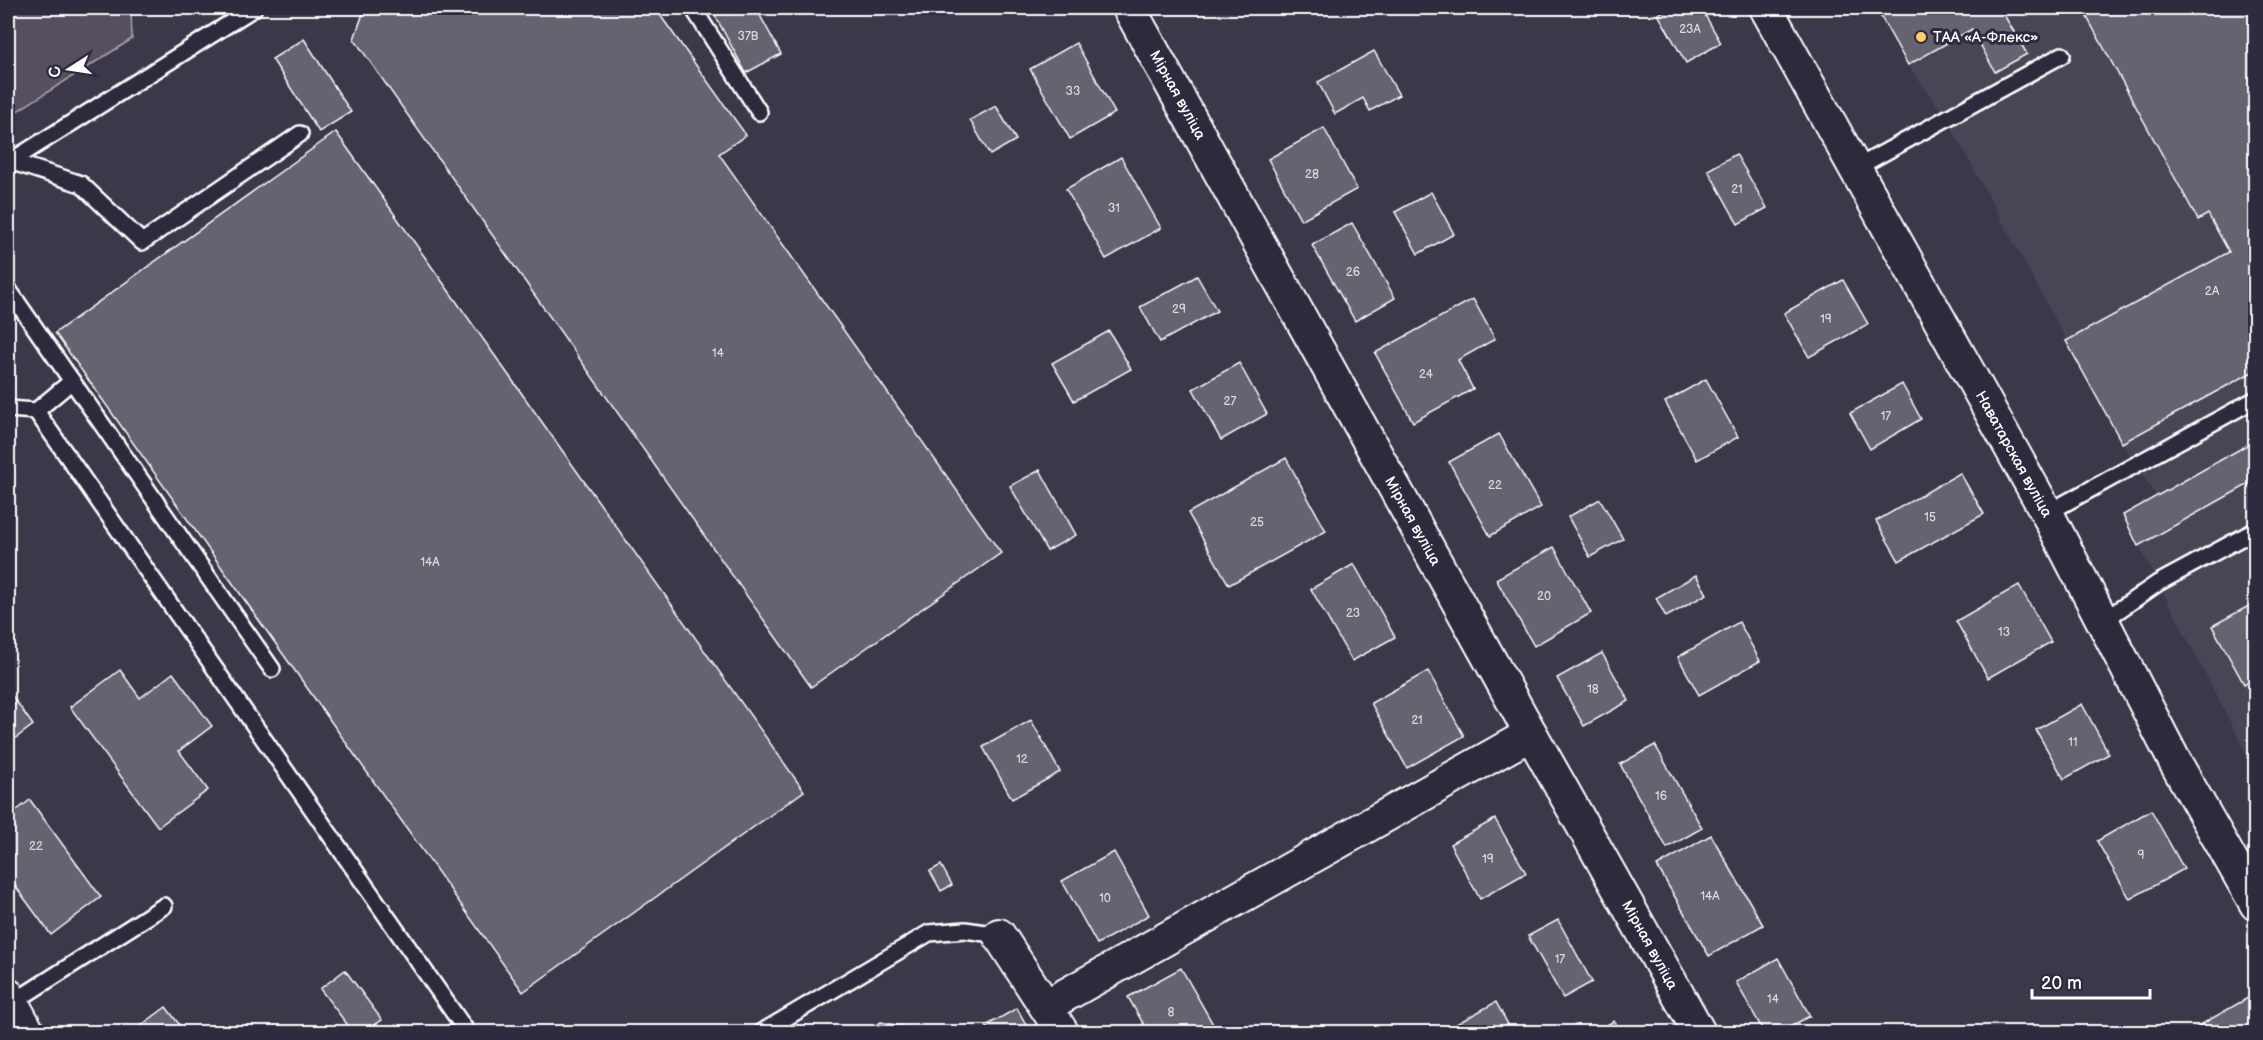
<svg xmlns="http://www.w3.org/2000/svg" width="2263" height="1040" font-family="'Balsamiq Sans',sans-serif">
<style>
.built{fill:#494455}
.green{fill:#555060;stroke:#aaa8b0;stroke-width:1.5}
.building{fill:#666270;stroke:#fff;stroke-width:1.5}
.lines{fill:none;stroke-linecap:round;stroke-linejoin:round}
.service-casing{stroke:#fff;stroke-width:20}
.minor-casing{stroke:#fff;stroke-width:36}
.service{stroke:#2f2a3d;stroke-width:15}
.minor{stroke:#2f2a3d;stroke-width:32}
.poi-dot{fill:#ffd166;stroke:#2f2a3d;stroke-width:2}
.labels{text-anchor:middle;stroke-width:6;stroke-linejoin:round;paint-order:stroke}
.number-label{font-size:12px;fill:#d9d8db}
.poi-label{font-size:15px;fill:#fff;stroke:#2f2a3d;text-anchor:start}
.street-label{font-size:15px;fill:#fff;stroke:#2f2a3d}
</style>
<rect width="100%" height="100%" fill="#3c3749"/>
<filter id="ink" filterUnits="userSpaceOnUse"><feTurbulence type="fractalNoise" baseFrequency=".0167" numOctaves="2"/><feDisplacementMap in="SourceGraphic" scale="12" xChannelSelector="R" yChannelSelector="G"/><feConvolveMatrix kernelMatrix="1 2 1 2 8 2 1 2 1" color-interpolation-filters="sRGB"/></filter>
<g filter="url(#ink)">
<polygon class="built" points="1876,8 2255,8 2255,770 2123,515 2156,496 2122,443 1946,118 1908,65"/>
<polygon class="green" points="8,8 131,8 132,39 8,117"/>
<g class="building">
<polygon points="365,8 388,15 399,8 655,8 746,135 719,154 1001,553 811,687 354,39"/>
<polygon points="711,8 756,8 781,54 746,73"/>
<polygon points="1670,8 1701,8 1721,43 1686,63 1658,14"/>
<polygon points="1876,8 2000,8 2027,54 1995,72 1972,29 1908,65"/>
<polygon points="2082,8 2256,8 2256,123 2250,126 2256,135 2256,370 2122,443 2066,341 2229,252 2208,214 2198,220"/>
<polygon points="304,39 351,112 319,132 272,59"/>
<polygon points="1076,43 1115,113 1070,139 1030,69"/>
<polygon points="1374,51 1399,95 1370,111 1363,98 1335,114 1318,82"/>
<polygon points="996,106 1016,140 990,155 970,120"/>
<polygon points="1324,128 1357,189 1301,220 1268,159"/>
<polygon points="336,132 804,791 523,992 55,333"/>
<polygon points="1736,154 1767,208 1738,224 1708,170"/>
<polygon points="1121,157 1161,228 1106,259 1066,189"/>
<polygon points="1431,192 1454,234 1418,254 1395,212"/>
<polygon points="1352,223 1395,298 1355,321 1312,245"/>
<polygon points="1197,276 1217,311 1160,342 1140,307"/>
<polygon points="1843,280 1868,324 1809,357 1784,313"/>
<polygon points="1473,299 1495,339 1458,360 1473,389 1413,422 1375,353"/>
<polygon points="1109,331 1131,369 1074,401 1052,363"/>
<polygon points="1239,363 1267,414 1221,440 1193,389"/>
<polygon points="1706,379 1738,437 1697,460 1665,402"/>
<polygon points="1902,384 1921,419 1870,449 1850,413"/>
<polygon points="1499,434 1541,507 1490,536 1449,462"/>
<polygon points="2256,440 2256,480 2138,546 2123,515"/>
<polygon points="1286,458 1326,531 1229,585 1188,513"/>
<polygon points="1040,470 1076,535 1047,551 1010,486"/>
<polygon points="1960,473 1984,514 1899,561 1876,521"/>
<polygon points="1600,499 1623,539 1590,557 1568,517"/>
<polygon points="1554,547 1591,613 1534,646 1496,579"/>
<polygon points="1354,564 1395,637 1352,661 1311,589"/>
<polygon points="1696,575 1707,594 1666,617 1656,598"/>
<polygon points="2019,585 2051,642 1988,678 1956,621"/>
<polygon points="2256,602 2256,677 2244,684 2212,626"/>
<polygon points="1739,622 1760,661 1699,695 1678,657"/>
<polygon points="1602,653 1629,701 1584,726 1557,678"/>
<polygon points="120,670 140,698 173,673 212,726 179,751 208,790 158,827 70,707"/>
<polygon points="1428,671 1464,736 1407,768 1371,703"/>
<polygon points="8,690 33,725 8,744"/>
<polygon points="2082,704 2109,754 2064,779 2036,730"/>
<polygon points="1031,720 1060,772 1012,799 983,747"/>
<polygon points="1655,745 1702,828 1667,848 1620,764"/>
<polygon points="30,800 101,897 51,935 8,876 8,817"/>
<polygon points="2151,810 2184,869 2130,899 2097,841"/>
<polygon points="1495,819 1526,873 1480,899 1450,844"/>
<polygon points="1711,835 1763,925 1709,956 1657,866"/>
<polygon points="1114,852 1149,915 1097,944 1062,881"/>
<polygon points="941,865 952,885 941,891 930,871"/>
<polygon points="1558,920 1592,982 1563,998 1528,936"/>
<polygon points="1778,958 1810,1016 1780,1032 1764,1032 1736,982"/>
<polygon points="1181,968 1214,1026 1203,1032 1148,1032 1128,997"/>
<polygon points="345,970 382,1020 364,1032 353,1032 320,989"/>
<polygon points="2253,995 2256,1000 2256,1032 2188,1032"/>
<polygon points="1496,1002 1512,1032 1442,1032"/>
<polygon points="166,1007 185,1032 142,1032 139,1027"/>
<polygon points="1017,1008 1030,1032 990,1032 986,1026"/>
<polygon points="1614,1021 1621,1032 1594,1032"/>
<polygon points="881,1022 927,1032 864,1032"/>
</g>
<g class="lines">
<g class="service-casing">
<g id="service">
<polyline points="693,8 759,112"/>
<polyline points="10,161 81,184 142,242 300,134"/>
<polyline points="8,163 254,8"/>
<polyline points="1856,168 2062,55"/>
<polyline points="8,289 272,669"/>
<polyline points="8,409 36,411 467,1032"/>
<polyline points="36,411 72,381"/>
<polyline points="2047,513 2256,399"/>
<polyline points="2103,621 2158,583 2256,530"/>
<polyline points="12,1003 164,906"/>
<polyline points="762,1032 929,933 965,930 999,935"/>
</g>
</g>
<g class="minor-casing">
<g id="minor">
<polyline points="1129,8 1531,734 1699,1032"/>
<polyline points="1766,8 2047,513 2174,760 2256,904"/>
<polyline points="999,935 1062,1032"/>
<polyline points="8,995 28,1032"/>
<polyline points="1046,1006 1531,734"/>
</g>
</g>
<use href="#service" class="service"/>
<use href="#minor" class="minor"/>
</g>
</g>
<circle class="poi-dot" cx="1921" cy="37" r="6"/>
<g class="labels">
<g class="number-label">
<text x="1690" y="33">23А</text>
<text x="748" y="40">37В</text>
<text x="1073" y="95">33</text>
<text x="1312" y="178">28</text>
<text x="1737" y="193">21</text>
<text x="1114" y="212">31</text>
<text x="1353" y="276">26</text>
<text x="2212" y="295">2А</text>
<text x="1179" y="313">29</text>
<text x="1826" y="323">19</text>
<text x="718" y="357">14</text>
<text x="1426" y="378">24</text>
<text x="1230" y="405">27</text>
<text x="1886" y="420">17</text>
<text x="1495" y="489">22</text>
<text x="1930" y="521">15</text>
<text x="1257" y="526">25</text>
<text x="430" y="566">14А</text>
<text x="1544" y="600">20</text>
<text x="1353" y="617">23</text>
<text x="2004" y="636">13</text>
<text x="1593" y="693">18</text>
<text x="1417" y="724">21</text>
<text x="2073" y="746">11</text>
<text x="1022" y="763">12</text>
<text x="1661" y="800">16</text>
<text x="36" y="850">22</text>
<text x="2141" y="859">9</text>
<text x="1488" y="863">19</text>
<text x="1710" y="900">14А</text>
<text x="1105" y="902">10</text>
<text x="1560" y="963">17</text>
<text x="1773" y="1003">14</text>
<text x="1171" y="1016">8</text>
</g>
<g class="poi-label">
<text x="1933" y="42">ТАА «А-Флекс»</text>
</g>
<g class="street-label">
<text transform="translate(1178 95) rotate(61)" y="5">Мірная вуліца</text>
<text transform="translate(2014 454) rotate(61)" y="5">Наватарская вуліца</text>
<text transform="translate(1413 521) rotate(61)" y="5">Мірная вуліца</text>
<text transform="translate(1650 945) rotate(61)" y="5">Мірная вуліца</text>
</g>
</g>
<rect width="2263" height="1040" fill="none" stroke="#2f2a3d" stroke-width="30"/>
<rect x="15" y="15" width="2233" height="1010" fill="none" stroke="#fff" stroke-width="2" filter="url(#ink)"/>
<g transform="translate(69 69) rotate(258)" stroke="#2f2a3d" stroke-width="4.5" paint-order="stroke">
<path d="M0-4.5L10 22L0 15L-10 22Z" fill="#ffffff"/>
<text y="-9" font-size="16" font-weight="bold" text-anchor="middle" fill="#ffffff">С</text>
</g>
<path d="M2032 989v9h118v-9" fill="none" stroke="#ffffff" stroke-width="3"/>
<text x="2041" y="989" font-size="18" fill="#ffffff" stroke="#2f2a3d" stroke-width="4.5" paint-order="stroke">20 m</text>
</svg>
